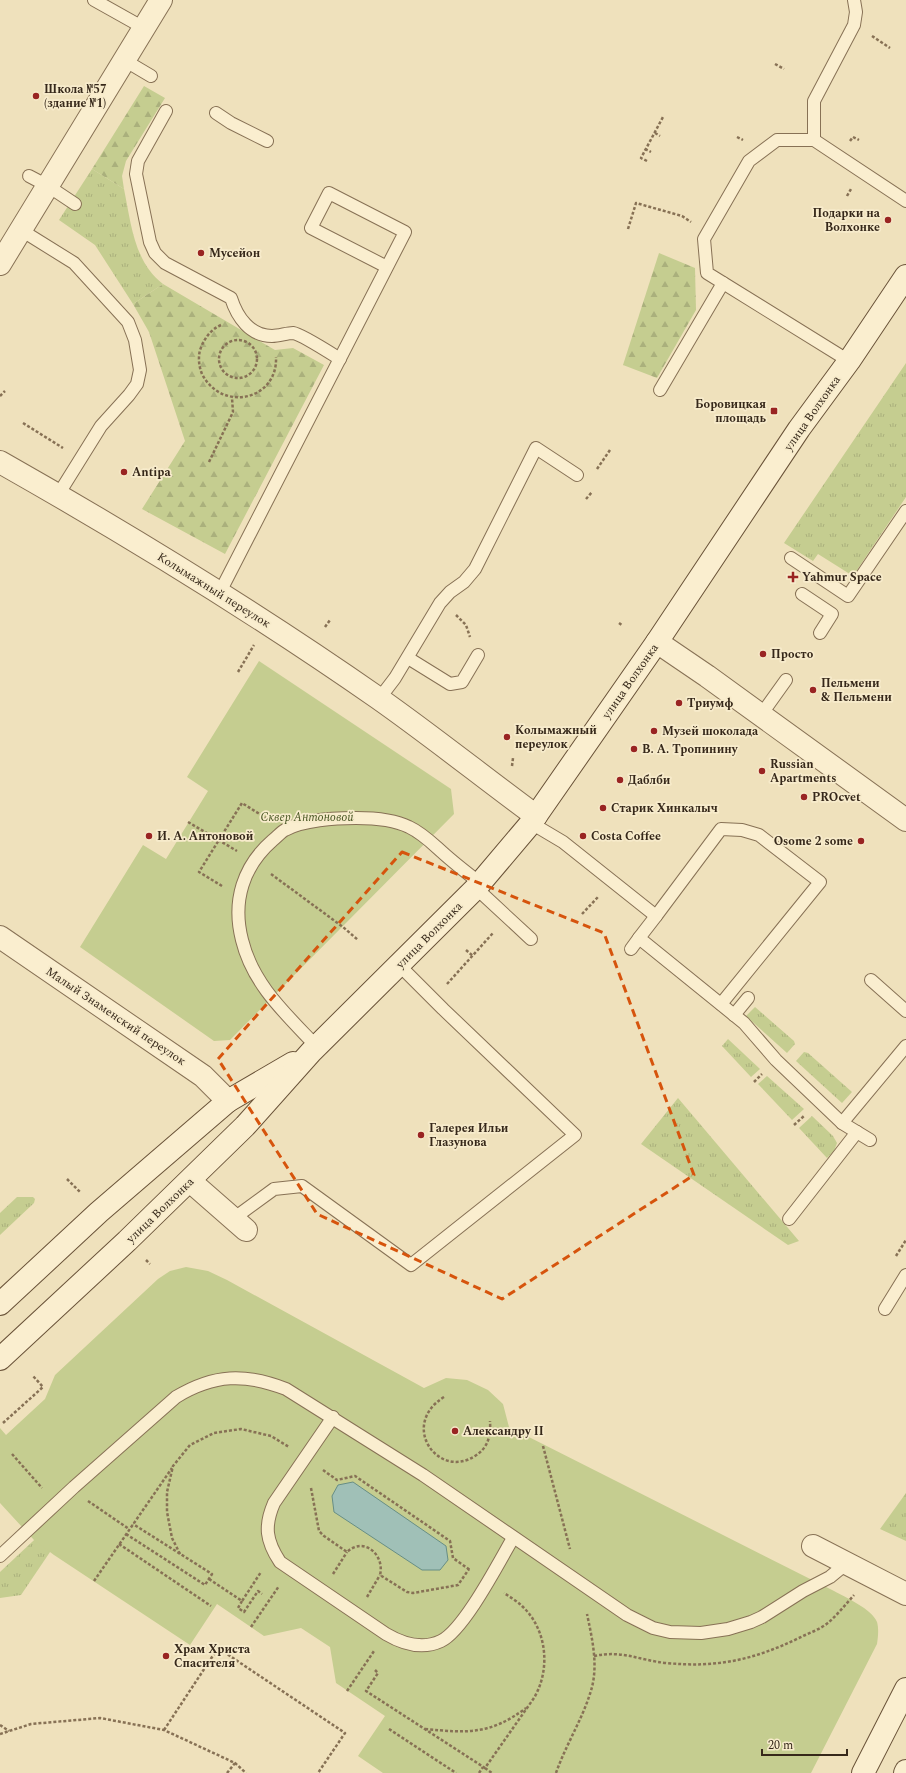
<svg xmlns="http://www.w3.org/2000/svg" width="906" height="1773" font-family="Spectral,serif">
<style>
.grass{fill:url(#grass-tufts)}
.forest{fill:url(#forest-firs)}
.green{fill:#c5cd90}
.water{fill:#a0c0b7;stroke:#678e85}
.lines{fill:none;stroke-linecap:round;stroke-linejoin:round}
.service-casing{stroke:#877155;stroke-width:14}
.minor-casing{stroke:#877155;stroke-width:24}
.tertiary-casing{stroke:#877155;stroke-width:24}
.secondary-casing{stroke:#695238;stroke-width:24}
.path{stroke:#877155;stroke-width:2.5;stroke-dasharray:3 2;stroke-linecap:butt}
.service{stroke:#faeecf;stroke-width:12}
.minor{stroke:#faeecf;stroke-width:22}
.tertiary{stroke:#faeecf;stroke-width:22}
.secondary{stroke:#faeecf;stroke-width:22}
.marked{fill:none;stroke:#d6540d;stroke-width:3;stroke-dasharray:8 5;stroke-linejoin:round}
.poi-dot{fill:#992422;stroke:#f7ebcb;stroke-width:1.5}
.labels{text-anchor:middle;stroke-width:3.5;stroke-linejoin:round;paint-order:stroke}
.poi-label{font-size:12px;font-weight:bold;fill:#36281a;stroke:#f7ebcb;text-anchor:start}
.street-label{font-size:12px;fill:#36281a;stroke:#f7ebcb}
.park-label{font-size:12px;font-style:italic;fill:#455320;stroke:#f7ebcb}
</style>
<defs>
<pattern id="grass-tufts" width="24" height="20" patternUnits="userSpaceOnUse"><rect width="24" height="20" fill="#c5cd90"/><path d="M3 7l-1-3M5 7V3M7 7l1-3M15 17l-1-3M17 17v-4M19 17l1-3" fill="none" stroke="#aab07c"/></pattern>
<pattern id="forest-firs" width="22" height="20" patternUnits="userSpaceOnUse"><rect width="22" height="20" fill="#c5cd90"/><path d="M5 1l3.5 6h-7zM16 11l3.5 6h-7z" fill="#aab07c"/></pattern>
</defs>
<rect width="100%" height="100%" fill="#efe1bc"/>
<g class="grass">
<path d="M92 169 124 189C131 223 134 262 163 284L133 304 95 245 59 220Z"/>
<polygon points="906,363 906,497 853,576 818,554 813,561 784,543"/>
<polygon points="755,1007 794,1041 795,1044 787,1053 746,1016"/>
<polygon points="728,1039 760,1069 751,1077 722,1046"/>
<polygon points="804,1052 808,1053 852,1092 842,1103 796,1061"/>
<polygon points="767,1076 804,1109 792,1120 758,1084"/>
<polygon points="678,1098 799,1241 788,1245 641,1144"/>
<polygon points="812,1116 833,1136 837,1143 834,1151 827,1158 799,1128"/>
<polygon points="17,1197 33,1197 35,1199 34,1203 0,1235 0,1213"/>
<polygon points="906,1493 906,1541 880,1529"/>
<polygon points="64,1512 75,1515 21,1595 0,1598 0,1572"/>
</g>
<g class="forest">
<polygon points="144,86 165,98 126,161 122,176 124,189 92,169"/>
<polygon points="659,253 695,268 696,310 657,378 623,365"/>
<polygon points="163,284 275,350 293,348 324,365 225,554 142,509 185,441 149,332 133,304"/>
</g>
<g class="green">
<polygon points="259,661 451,789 454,814 230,1040 214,1041 80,947 143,845 166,859 208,791 187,777"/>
<path d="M186 1267 208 1271 227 1280 424 1388 446 1378 467 1380 488 1390 503 1404 509 1427 834 1591C845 1597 872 1609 877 1622 879 1629 878 1637 877 1644L811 1773H383L358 1756 385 1716 336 1683 330 1647 301 1628 264 1636 217 1604 190 1645 54 1555 34 1540 0 1503V1428L6 1435 45 1399 55 1375 158 1279 170 1271Z"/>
</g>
<polygon class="water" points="353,1482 446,1546 448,1560 440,1570 422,1570 334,1512 332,1496 338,1485"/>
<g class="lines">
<g class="service-casing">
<g id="service">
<polyline points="94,0 144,28"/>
<polyline points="854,0 856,12 854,25 814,101 814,140 906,201"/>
<polyline points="124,60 151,76"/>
<path d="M166 111 138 161 136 174 150 242 155 253 165 263 231 298C237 317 250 336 272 336 279 336 287 333 293 333 301 334 332 354 340 359"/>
<polyline points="216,113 231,123 267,141"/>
<polyline points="814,140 777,140 749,161 704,239 707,273 849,361"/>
<polyline points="29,176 48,186 75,204"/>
<polyline points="21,230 74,263 128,322 135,340 140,370 137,384 129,395 101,426 58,495"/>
<polyline points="660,390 723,283"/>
<polyline points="791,558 848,596 906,511"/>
<polyline points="220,592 405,232 329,193 311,228 387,267"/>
<polyline points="802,594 832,614 820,633"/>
<polyline points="408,658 450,684 462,682 478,655"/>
<polyline points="379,699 395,678 440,603 450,592 464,582 475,569 536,448 577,475"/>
<polyline points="761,715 786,680"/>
<polyline points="531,823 563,842 656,916 721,829 742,830 759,835 820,882 721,1004"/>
<polyline points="476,888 531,939"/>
<polyline points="656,916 639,938 744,1023 776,1060 842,1123 870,1140"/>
<polyline points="631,949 639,938"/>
<polyline points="871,980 906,1011"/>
<polyline points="734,1015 748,998"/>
<path d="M317 1047C286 1014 253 985 242 940 232 901 243 866 273 840 277 837 281 832 285 830 302 820 336 818 356 818 373 818 393 819 409 827 422 833 432 843 442 852 454 863 467 873 480 883"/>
<polyline points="842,1123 906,1046"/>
<polyline points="233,1219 274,1189 302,1186 411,1265 575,1135 443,1009 399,965"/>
<polyline points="789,1219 857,1132"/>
<polyline points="885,1309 906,1275"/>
<path d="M333 1417 274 1503C264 1526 266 1541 280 1562L386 1634C403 1644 422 1650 441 1641 464 1630 499 1562 513 1538"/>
<path d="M0 1556 74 1487 176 1397C214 1374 245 1373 286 1389L423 1475 627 1615 653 1628 670 1632 701 1633 728 1629 751 1622 762 1617 803 1591 830 1577 847 1563"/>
</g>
</g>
<g class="minor-casing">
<g id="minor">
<polyline points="0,264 161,0"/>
<path d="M0 462C129 535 256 613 378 698 432 736 483 777 536 816"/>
<polyline points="0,937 203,1076 228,1101"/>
<polyline points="190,1181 246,1230"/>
<polyline points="813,1546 906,1594"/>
</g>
</g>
<g class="tertiary-casing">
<polyline id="tertiary" points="657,642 707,676 906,820"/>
</g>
<g class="secondary-casing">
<g id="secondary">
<polyline points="0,1304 99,1212 228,1101 293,1063"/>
<polyline points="0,1359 127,1241 245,1126 311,1052 476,888 531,823 657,642 799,429 849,361 906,276"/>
<polyline points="863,1773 906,1689"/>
<polyline points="905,1773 906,1771"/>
</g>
</g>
<g class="path">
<polyline points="872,36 890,48"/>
<polyline points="775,64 784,69"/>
<polyline points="655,133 660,136"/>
<polyline points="737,137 743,140"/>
<polyline points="850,141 853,137 859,140"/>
<polyline points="645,149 651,152"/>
<polyline points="647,161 641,158 663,117"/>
<polyline points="847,196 851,189"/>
<polyline points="628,229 636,203 682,216 691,222"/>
<path d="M221 325C210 330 204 339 200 350 198 358 199 367 202 374 222 413 278 400 276 357"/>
<circle cx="238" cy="359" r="19"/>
<polyline points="0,396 5,391"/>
<polyline points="23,423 63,448"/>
<polyline points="209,462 233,412 232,398"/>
<polyline points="597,469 610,450"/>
<polyline points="586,499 592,492"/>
<polyline points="456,615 466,625 470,637"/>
<polyline points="619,623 623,626"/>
<polyline points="325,627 330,620"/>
<polyline points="238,672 254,645"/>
<polyline points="512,766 513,758"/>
<polyline points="188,822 237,851"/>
<polyline points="271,874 343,927 358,940"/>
<polyline points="222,886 199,872 242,803 266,818"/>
<polyline points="582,914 598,897"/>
<polyline points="466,950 473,956"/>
<polyline points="447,984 493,933"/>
<polyline points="754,1082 762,1074"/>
<polyline points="794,1125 804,1116"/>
<polyline points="67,1179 81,1193"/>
<polyline points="896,1256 906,1240"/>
<polyline points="146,1260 150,1264"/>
<path d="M444 1397C399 1425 438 1480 475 1456 488 1448 491 1436 490 1421"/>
<polyline points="3,1423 43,1387 33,1376"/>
<polyline points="543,1446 570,1549"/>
<polyline points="12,1454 42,1488"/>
<polyline points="323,1470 337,1480 355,1476 450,1541 453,1558 470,1570"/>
<path d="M311 1488 319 1531 324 1536 347 1552C364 1536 385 1555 380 1575L407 1592 413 1593 458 1585 469 1569"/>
<polyline points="88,1501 129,1529"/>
<polyline points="126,1534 205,1585 212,1574 133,1524"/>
<polyline points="119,1544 211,1606"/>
<polyline points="180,1554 172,1538 167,1512 167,1492 173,1466 190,1445 214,1433 241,1429 271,1436 289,1447"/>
<polyline points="333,1574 347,1552"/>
<polyline points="209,1579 242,1601 261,1572"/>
<polyline points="94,1581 172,1468"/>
<polyline points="367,1597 380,1575"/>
<polyline points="242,1601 238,1608 244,1612 258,1591 262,1594"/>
<polyline points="251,1627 279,1586"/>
<path d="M594 1656C623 1650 638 1660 666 1663 717 1668 753 1660 799 1638 809 1633 821 1629 829 1622 838 1614 846 1604 854 1595"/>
<path d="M375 1670 378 1673 366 1691 485 1768 534 1698C551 1669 547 1629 522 1606 517 1601 510 1597 504 1593"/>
<polyline points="347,1691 374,1651"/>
<polyline points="0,1725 9,1731"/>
<polyline points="389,1729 456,1773"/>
<path d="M425 1729C467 1733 490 1735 526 1708"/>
<polyline points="164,1730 218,1648 345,1733 318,1773"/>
<polyline points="0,1734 31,1724 100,1718 164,1730 235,1763 246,1773"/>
<polyline points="485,1768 492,1773"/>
<polyline points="227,1773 235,1763"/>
<polyline points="479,1773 483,1767"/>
<path d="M556 1773C566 1744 584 1717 592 1687 598 1663 592 1638 587 1614"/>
</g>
<use href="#service" class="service"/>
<use href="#minor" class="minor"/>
<use href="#tertiary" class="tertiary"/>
<use href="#secondary" class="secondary"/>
</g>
<path class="marked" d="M402 852 604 933 694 1175 502 1299 317 1214 218 1059Z"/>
<g class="poi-dot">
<circle cx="36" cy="96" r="4"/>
<circle cx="888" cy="220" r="4"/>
<circle cx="201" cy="253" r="4"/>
<rect x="770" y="407" width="8" height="8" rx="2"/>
<circle cx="124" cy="472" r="4"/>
<path d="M791 571h4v4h4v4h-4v4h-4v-4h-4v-4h4z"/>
<circle cx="763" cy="654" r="4"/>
<circle cx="813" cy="690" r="4"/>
<circle cx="679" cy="703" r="4"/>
<circle cx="654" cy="731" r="4"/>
<circle cx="507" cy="737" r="4"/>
<circle cx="634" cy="749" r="4"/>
<circle cx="762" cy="771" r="4"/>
<circle cx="620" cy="780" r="4"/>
<circle cx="804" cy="797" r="4"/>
<circle cx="603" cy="808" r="4"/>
<circle cx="149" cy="836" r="4"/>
<circle cx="583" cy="836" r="4"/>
<circle cx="861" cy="841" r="4"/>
<circle cx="421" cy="1135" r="4"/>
<circle cx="455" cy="1431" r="4"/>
<circle cx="166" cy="1656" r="4"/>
</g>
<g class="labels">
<g class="poi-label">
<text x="44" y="93">Школа №57<tspan x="44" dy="14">(здание №1)</tspan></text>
<text x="880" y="217" text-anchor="end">Подарки на<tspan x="880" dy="14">Волхонке</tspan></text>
<text x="209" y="257">Мусейон</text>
<text x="766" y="408" text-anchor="end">Боровицкая<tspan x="766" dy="14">площадь</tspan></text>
<text x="132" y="476">Antipa</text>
<text x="802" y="581">Yahmur Space</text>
<text x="771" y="658">Просто</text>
<text x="821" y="687">Пельмени<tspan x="821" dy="14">&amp; Пельмени</tspan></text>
<text x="687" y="707">Триумф</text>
<text x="515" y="734">Колымажный<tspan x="515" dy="14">переулок</tspan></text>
<text x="662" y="735">Музей шоколада</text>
<text x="642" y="753">В. А. Тропинину</text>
<text x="770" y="768">Russian<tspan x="770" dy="14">Apartments</tspan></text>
<text x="628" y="784">Даблби</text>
<text x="812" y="801">PROcvet</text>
<text x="611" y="812">Старик Хинкалыч</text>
<text x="157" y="840">И. А. Антоновой</text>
<text x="591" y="840">Costa Coffee</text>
<text x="853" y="845" text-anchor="end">Osome 2 some</text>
<text x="429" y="1132">Галерея Ильи<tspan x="429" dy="14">Глазунова</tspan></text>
<text x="463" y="1435">Александру II</text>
<text x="174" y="1653">Храм Христа<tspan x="174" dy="14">Спасителя</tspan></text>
</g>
<g class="street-label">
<text transform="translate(812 413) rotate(-55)" y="4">улица Волхонка</text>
<text transform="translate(214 590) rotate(32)" y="4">Колымажный переулок</text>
<text transform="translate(630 681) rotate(-55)" y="4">улица Волхонка</text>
<text transform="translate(429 935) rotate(-45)" y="4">улица Волхонка</text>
<text transform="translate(116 1016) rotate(34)" y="4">Малый Знаменский переулок</text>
<text transform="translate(160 1210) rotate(-44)" y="4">улица Волхонка</text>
</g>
<g class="park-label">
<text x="307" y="821">Сквер Антоновой</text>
</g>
</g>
<path d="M762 1749v6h85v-6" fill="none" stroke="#36281a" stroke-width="2"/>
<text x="768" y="1749" font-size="12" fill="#36281a" stroke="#f7ebcb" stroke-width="3" paint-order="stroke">20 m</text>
</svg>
